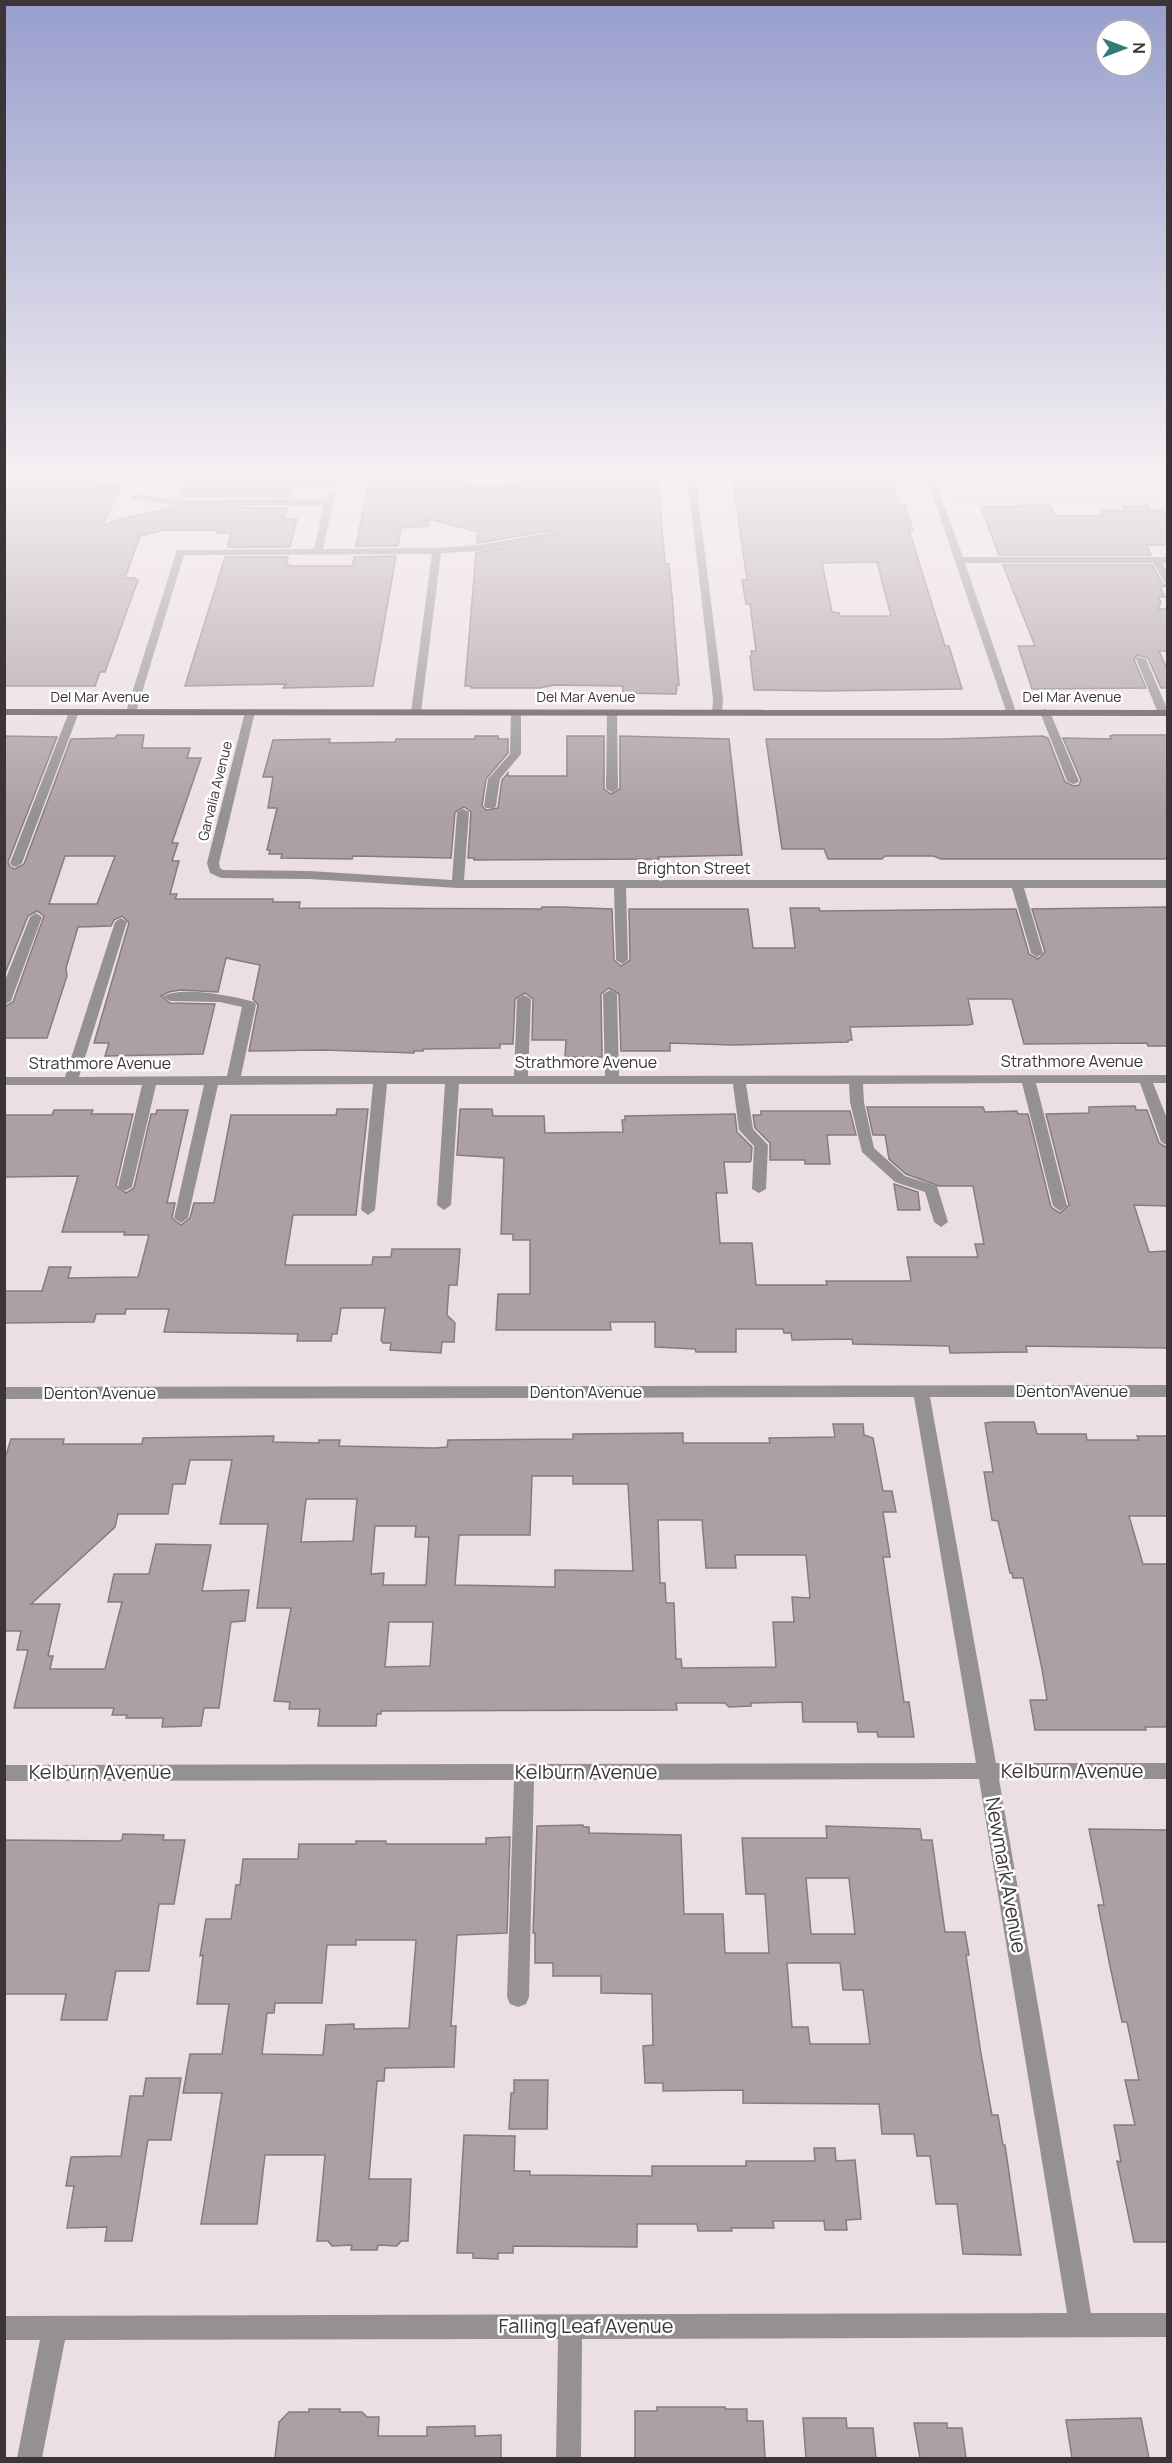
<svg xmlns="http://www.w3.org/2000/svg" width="1172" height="2463" font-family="Manrope,sans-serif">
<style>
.built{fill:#e6d1dc}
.building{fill:#ac9fa6;stroke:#877b82;stroke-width:1.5;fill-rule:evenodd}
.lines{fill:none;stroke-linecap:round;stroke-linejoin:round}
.minor{fill:#959093;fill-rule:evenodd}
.major{fill:#564d52;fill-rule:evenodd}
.labels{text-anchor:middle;stroke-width:5;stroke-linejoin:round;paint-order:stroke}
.far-street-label{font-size:14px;fill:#3b3538;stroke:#fff}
.street-label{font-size:16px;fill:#3b3538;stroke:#fff}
.near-street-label{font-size:20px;fill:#3b3538;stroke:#fff}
</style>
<rect width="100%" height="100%" fill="#ecdee5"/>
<polygon class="built" points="942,473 1167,473 1167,503 953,503"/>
<g class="building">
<polygon points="17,473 96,473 90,485 122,485 103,525 124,518 177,507 287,508 284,519 297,519 290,547 228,547 231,533 217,533 218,530 164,530 140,536 125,578 135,578 134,580 138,580 105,672 100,672 95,686 4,686 4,496"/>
<polygon points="189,473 297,473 295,477 195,477 189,481 192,486 293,487 290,497 181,497"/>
<polygon points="531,473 651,473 651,480 658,480 665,564 669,564 672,596 679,685 677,685 676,694 623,693 623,686 554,685 540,688 471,688 471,686 465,686 476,553 555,537 549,531 477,543 478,532 430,519 428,526 401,528 398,546 356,546 369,480 441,480 441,482 464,482 465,486 500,487 517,484"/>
<path d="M732 473H890L900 505H905L913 530H909L945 646H949L962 689 824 691 754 690 750 656H752L751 651H756L750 604H746L742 580H747ZM877 562 891 616H840L839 613 832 612 822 563Z"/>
<polygon points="1050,505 1055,516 1102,516 1100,510 1125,511 1123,506 1148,506 1150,510 1167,510 1167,545 1146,545 1151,555 999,555 981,507"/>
<polygon points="396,556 373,686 283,688 286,684 185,686 225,557 288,557 286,564 293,566 353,566 354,557"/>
<polygon points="1003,565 1152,565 1163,584 1167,586 1160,587 1165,597 1158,597 1161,602 1158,609 1167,609 1167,651 1159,651 1167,669 1167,688 1161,688 1148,658 1137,655 1134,660 1146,688 1032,689 1018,646 1035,646"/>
<path d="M117 735H144L142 748H190L187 758H201L172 843H178L172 861H179L170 894H177L175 899H273V902H300L299 908 541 909 542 907H561L612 909 614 960 621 966 630 960 629 909H748L753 948H795L790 908H819L820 911 1016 909 1029 954 1038 959 1045 952 1032 909 1167 907V1046H1148L1147 1043 1024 1044 1012 999H968L973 1024 968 1025 850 1027 852 1040H848V1042L733 1045 670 1043V1051H621L619 994 609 988 601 994 602 1057H565L566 1040H532L533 999 525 993 515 999 513 1044H500V1048L424 1049 423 1051H414V1053L323 1050 249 1051 258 1005 253 999 260 965 226 958 218 992 180 990 169 992 161 996 170 1003 215 1004 203 1054 105 1056 109 1043H94L129 923 122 916 114 920 111 926 78 927 66 968 67 976 47 1038H4V1007L13 1002 44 916 37 911 28 916 4 976V736L57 737 8 862 10 867 15 869 24 864 71 739 115 738ZM65 856H115L97 904H49Z"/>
<polygon points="1113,735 1167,735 1167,859 941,859 933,856 885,856 882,859 828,859 824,849 782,849 766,739 943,739 1043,736 1048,738 1065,782 1074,786 1079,785 1081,780 1063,738 1111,739 1110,736"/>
<polygon points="475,736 498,736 498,739 508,739 508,753 486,779 482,806 486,810 498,808 502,780 508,773 508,776 567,776 567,736 604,736 604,789 611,794 620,789 620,736 729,739 742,855 658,857 659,859 474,860 474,858 468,858 471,812 464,807 455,812 451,858 353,856 352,859 281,858 282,854 269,854 270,850 267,850 277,808 268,808 273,777 263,777 273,740 330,739 329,743 395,742 396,739 475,739"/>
<polygon points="1135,1106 1136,1110 1147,1110 1159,1143 1167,1148 1167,1206 1134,1205 1149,1252 1167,1251 1167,1348 1026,1346 1027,1352 950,1353 949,1346 853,1344 852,1339 792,1340 791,1333 784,1333 783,1329 736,1329 736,1352 696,1352 695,1349 655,1347 655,1322 610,1322 611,1330 496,1330 498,1294 530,1294 530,1240 513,1240 513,1234 501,1234 504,1158 457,1155 460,1109 492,1109 493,1116 544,1116 545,1133 623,1132 622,1120 625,1120 625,1116 735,1114 737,1132 752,1147 751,1160 750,1162 724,1162 727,1193 716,1193 720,1243 752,1243 756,1285 827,1285 826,1281 911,1281 907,1257 978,1257 975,1244 984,1244 973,1186 939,1186 906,1174 889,1159 885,1135 873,1135 867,1107 983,1107 985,1112 1017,1111 1018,1114 1028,1114 1051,1207 1060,1213 1069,1205 1046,1114 1089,1113 1089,1107"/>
<polygon points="337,1109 368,1109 356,1215 293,1215 285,1265 372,1265 373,1257 391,1257 392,1249 460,1249 457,1285 449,1285 447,1315 455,1323 454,1342 442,1342 441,1353 390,1350 391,1343 383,1343 381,1340 385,1308 341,1308 337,1334 332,1334 331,1341 297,1341 298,1334 164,1332 169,1309 126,1309 125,1314 96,1314 94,1322 4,1323 4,1291 42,1291 49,1267 71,1267 68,1278 138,1277 149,1235 124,1235 125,1232 62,1232 78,1176 4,1177 4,1115 52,1115 54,1110 93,1110 91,1114 133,1114 116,1186 126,1193 134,1188 151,1114 156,1114 157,1110 188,1110 167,1203 175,1203 172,1218 181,1225 190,1218 194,1203 214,1203 231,1115 336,1115"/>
<polygon points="761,1111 850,1111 856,1135 827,1135 830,1164 805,1164 805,1160 770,1160 770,1143 755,1128 753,1115 761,1115"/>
<polygon points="894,1184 918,1192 920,1210 898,1210"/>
<polygon points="994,1422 1034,1422 1037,1434 1086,1434 1087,1440 1139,1440 1137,1436 1167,1436 1167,1516 1129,1516 1143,1564 1167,1564 1167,1727 1145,1727 1146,1730 1035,1730 1030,1700 1047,1700 1042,1669 1023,1578 1013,1578 1012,1573 1010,1573 998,1521 992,1520 984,1472 993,1472 985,1423"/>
<path d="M833 1424H863L864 1435 873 1438 883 1491H892L896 1512H883L890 1557H883L904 1702H909L914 1737H878L877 1732H858L857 1722H803L802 1702 751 1703V1706L729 1707 725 1703H676L677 1710 381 1711V1714H377L376 1726H318L320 1709H289L290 1702 274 1701 291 1608H257L268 1524H220L232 1460H190L185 1484H173L168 1514H118L115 1527 31 1604H60L48 1656H53L50 1669H105L122 1602H108L114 1574H149L156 1544 211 1545 202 1591 249 1590 245 1621 231 1622 219 1708H204L201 1726 162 1727 163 1718H126L127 1715H112L114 1708H14L28 1650H17L21 1631H4V1461L11 1439H64L63 1444H142L143 1438 274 1436 273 1442 319 1443V1440H340L339 1446 435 1448 447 1447 448 1440 573 1439V1434L683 1433V1443H770L769 1438 835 1437ZM532 1476H573V1484H628L633 1571 555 1570V1587L455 1585 459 1535H530ZM306 1499H357L353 1541 301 1542ZM658 1520H702L706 1568H736L735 1555H806L810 1598 792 1597 794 1622H773L776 1667 682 1668 681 1659H676L674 1603H666L665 1583H660ZM375 1526H416L415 1537H429L426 1585H383L384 1573 371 1574ZM389 1622H433L430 1666 385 1667Z"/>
<path d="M583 1825V1827H589V1833L681 1835 684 1914H723L725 1953H769L765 1894H746L742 1838H827L826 1826 920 1829 922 1840H932L945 1932H965L969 1955H966L981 2054 992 2115H998L1003 2145H1005L1021 2255 963 2254 957 2204H936L930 2156H917L914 2134H882L879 2104 743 2103V2090L663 2091V2083H645L643 2046 653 2045 652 1994 601 1993V1976H553V1963H535V1933H533L537 1826ZM806 1878H849L855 1934H811ZM787 1963H840L843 1990H863L870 2044H810L808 2027H792Z"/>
<polygon points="1089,1829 1167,1830 1167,2242 1134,2242 1117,2161 1121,2162 1114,2125 1135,2125 1125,2080 1139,2080 1127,2022 1122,2022 1110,1966 1098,1905 1104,1905"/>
<polygon points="123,1834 164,1835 163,1840 185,1840 174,1904 159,1904 149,1971 116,1971 107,2020 61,2020 66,1994 4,1994 4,1840 119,1841 122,1840"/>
<path d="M510 1837 507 1933 457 1935 451 2026H456L454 2067 385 2068 384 2081H377L369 2179H411L408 2241H401L397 2246 378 2245 377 2250H351L352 2245 332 2246 328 2241H317L325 2155H265L257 2224H201L222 2093H183L190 2054H222L229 2004H197L203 1955 200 1956 206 1919H231L236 1885H240L243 1859H298L299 1844H356V1841H386V1844H486V1838ZM356 1940H416L409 2028 354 2029V2024L326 2025 323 2055 262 2054 267 2013H274L275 2003H322L327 1945H356Z"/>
<polygon points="146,2078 181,2078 171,2140 148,2140 132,2241 105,2241 107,2227 67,2228 74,2186 66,2186 71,2157 121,2156 130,2096 143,2096"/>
<polygon points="514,2080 548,2080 547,2129 509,2129 511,2093 514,2093"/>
<polygon points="464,2135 515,2136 514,2171 530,2171 530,2175 652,2176 652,2166 746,2166 746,2161 815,2161 814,2148 835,2148 836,2161 855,2160 861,2219 846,2220 847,2230 825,2230 824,2221 773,2221 774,2228 731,2228 732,2231 698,2231 697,2224 637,2224 637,2247 513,2246 513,2253 498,2253 498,2259 473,2258 473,2253 457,2253"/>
<polygon points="657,2407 725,2407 725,2409 747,2409 747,2421 763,2421 765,2458 635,2458 635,2411 657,2411"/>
<polygon points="309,2409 340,2409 340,2412 362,2412 367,2417 379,2417 378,2436 427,2436 427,2427 475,2426 475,2436 501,2435 501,2458 275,2458 279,2422 289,2412 309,2412"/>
<polygon points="803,2418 846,2418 847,2428 873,2428 876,2458 806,2458"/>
<polygon points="1141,2418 1149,2458 1072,2458 1066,2420"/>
<polygon points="914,2423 947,2423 947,2428 962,2428 966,2458 920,2458"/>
</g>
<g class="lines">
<g class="minor">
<polygon points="687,473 695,473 723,699 722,712 717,715 712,712 713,699"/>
<polygon points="925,473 933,473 963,557 1168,557 1168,563 1162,563 1168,572 1168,584 1165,583 1153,563 965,563 1016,712 1015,714 1007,714"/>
<polygon points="195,479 333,479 337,482 333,485 192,484 191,482"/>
<polygon points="328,491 335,493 323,549 437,548 480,545 548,533 553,536 480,551 441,553 421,712 416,715 411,712 432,554 184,555 136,712 135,714 127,714 126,712 177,550 314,549 324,505 183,506 135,499 132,498 132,494 183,500 325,499"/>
<polygon points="1137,657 1146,659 1168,711 1167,715 1159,715 1158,713 1136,659"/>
<polygon points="74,709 79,712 22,863 16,867 12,866 10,863 69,712"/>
<polygon points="250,709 255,712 219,863 220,868 223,870 309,871 452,880 457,812 463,809 469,812 464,880 1168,880 1168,888 1024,888 1043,953 1037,957 1031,953 1012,888 626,888 628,960 622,964 616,960 614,888 458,888 309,879 221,878 210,873 207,863 245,712"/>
<polygon points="612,709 617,712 618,789 612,792 606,789 607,712"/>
<polygon points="1045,709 1050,712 1079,781 1077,783 1073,784 1067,781 1040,712"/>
<polygon points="516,710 521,713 521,754 500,779 496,806 494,808 486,808 484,806 488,779 510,754 511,713"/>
<polygon points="36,913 42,917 11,1001 4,1005 4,983 30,917"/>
<path d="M121 918 127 922 79 1077 227 1076 242 1007 220 1002 170 1001 163 997C176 985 237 996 254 1002L256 1005 241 1076H514L517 999 524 995 531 999 528 1076H605L603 994 610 990 617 994 619 1076 1168 1075V1083H1153L1168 1121V1146L1161 1142 1140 1083H1036L1067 1206 1060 1211 1053 1206 1022 1083 863 1084 864 1102 874 1148 905 1176 937 1186 948 1222 941 1227 934 1222 925 1192 895 1182 862 1152 850 1102 849 1084H746L753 1129 768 1145 766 1189 759 1193 752 1189 754 1146 739 1130 733 1084H459L451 1205 444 1210 437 1205 445 1084H387L375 1210 368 1215 361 1210 373 1084 218 1085 188 1218 181 1223 174 1218 204 1085H156L132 1187 125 1191 118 1187 142 1085H4V1077H65L115 922Z"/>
<polygon points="1168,1385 1168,1397 930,1397 996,1763 1168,1763 1168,1779 999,1779 1091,2313 1168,2313 1168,2337 582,2339 581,2458 556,2458 558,2339 65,2340 42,2458 17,2458 40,2340 4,2340 4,2316 1067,2313 979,1779 534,1780 529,1997 526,2004 518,2007 510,2004 507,1997 514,1780 4,1781 4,1765 976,1763 914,1397 4,1399 4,1387"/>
</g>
<polygon class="major" points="4,709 1168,710 1168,716 4,715"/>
</g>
<linearGradient id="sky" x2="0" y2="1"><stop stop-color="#979ecc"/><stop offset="0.58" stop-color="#f6f0f3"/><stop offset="1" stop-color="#f6f0f3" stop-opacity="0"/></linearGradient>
<rect width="1172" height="818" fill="url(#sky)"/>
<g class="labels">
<g class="far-street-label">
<text x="100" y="702">Del Mar Avenue</text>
<text x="586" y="702">Del Mar Avenue</text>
<text x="1072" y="702">Del Mar Avenue</text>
<text transform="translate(215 791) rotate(-76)" y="5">Garvalia Avenue</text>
</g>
<g class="street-label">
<text x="694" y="874">Brighton Street</text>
<text x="1072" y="1067">Strathmore Avenue</text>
<text x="586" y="1068">Strathmore Avenue</text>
<text x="100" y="1069">Strathmore Avenue</text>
<text x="1072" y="1397">Denton Avenue</text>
<text x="586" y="1398">Denton Avenue</text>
<text x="100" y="1399">Denton Avenue</text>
</g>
<g class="near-street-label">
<text x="1072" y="1778">Kelburn Avenue</text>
<text x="100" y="1779">Kelburn Avenue</text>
<text x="586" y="1779">Kelburn Avenue</text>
<text transform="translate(1006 1875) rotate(80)" y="7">Newmark Avenue</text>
<text x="586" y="2333">Falling Leaf Avenue</text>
</g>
</g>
<rect width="1172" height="2463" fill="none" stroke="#3b3538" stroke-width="12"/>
<g transform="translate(1124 48) rotate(90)"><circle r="28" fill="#ffffff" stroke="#b1aeaf" stroke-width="1.5"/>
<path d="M0-4.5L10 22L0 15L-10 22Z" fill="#317a79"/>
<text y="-9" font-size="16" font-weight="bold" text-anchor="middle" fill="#3b3538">N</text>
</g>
</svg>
